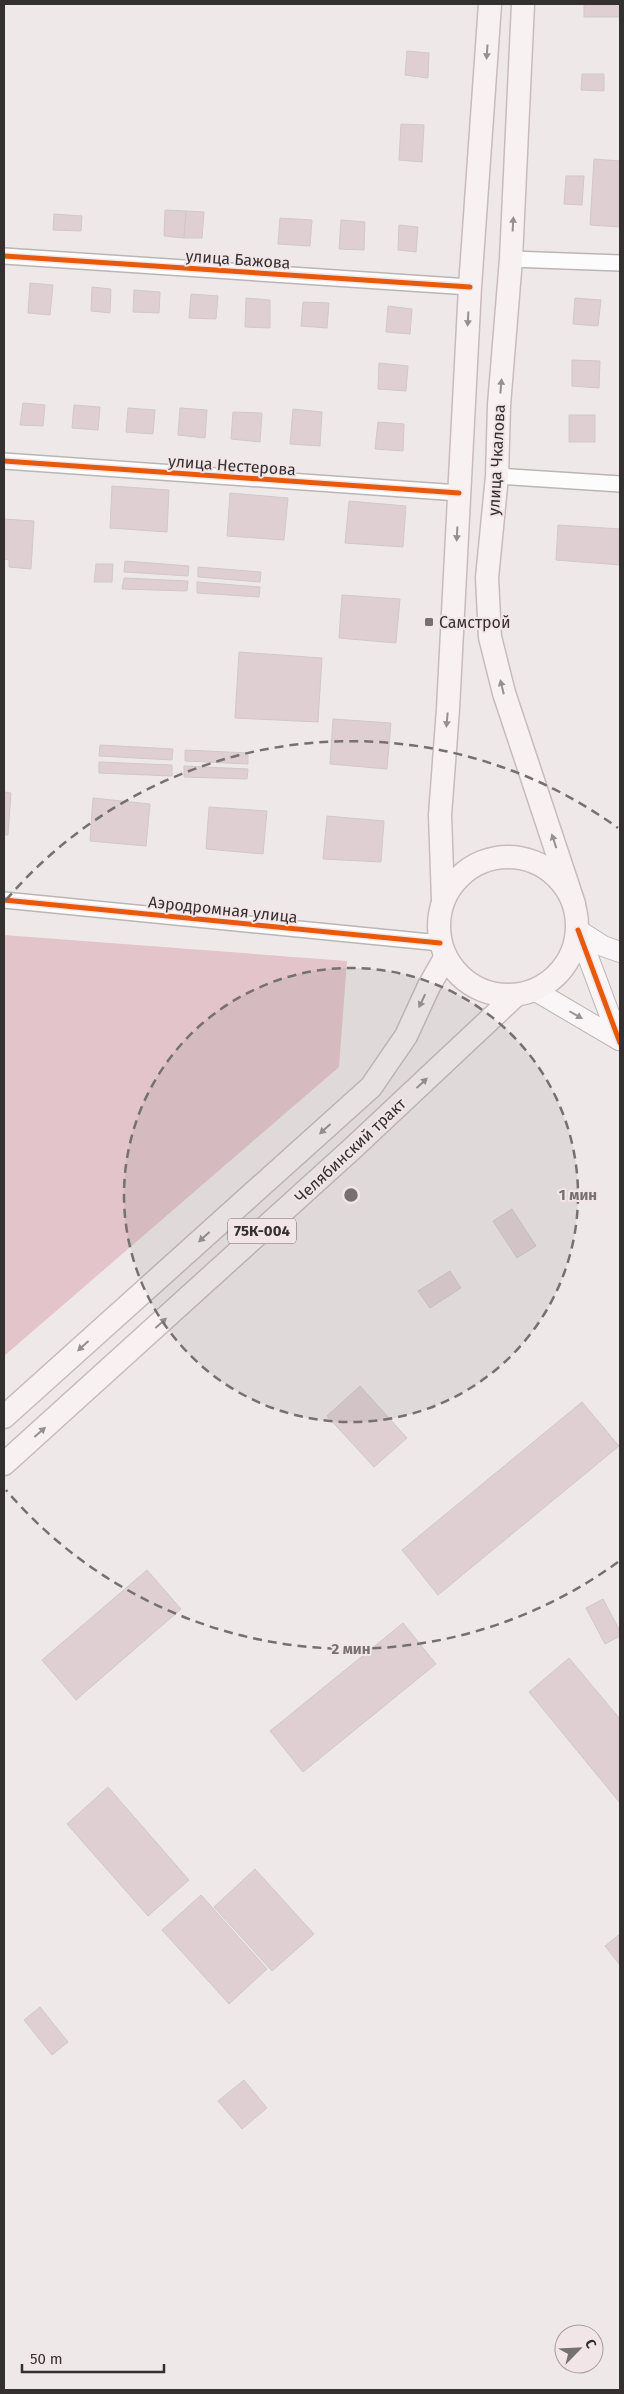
<svg xmlns="http://www.w3.org/2000/svg" width="624" height="2394" font-family="'Fira Sans',sans-serif">
<style>
.green{fill:#e3c4ca}
.building{fill:#dfcfd2;stroke:#cfc9ca}
.lines{fill:none;stroke-linecap:round;stroke-linejoin:round}
.street-casing{stroke:#bab5b6;stroke-width:18}
.secondary-casing{stroke:#bab5b6;stroke-width:22}
.primary-casing{stroke:#c7bbbe;stroke-width:25}
.street{stroke:#fdfcfc;stroke-width:15}
.secondary{stroke:#faf6f7;stroke-width:20}
.primary{stroke:#f8f1f2;stroke-width:22}
.cycleway-casing{stroke:#f2e5e8;stroke-width:8}
.cycleway{stroke:#e8590c;stroke-width:5}
.oneway{fill:#969091}
.oneway2{fill:#979394}
.ring{fill:none;stroke:#757071;stroke-width:2.5;stroke-dasharray:9 6}
.poi-dot{fill:#757071;stroke:#f2e5e8;stroke-width:2}
.labels{text-anchor:middle;stroke-width:4;stroke-linejoin:round;paint-order:stroke}
.shield{fill:#f2e5e8;stroke:#6d6667;stroke-width:1}
.shield-label{font-size:15px;font-weight:bold;fill:#343030}
.street-label{font-size:16px;fill:#343030;stroke:#f2e5e8}
.poi-label{font-size:16px;fill:#343030;stroke:#f2e5e8;text-anchor:start}
.centre{fill:#757071;stroke:#f2e5e8;stroke-width:2.5}
.ring-label{font-size:15px;text-anchor:middle;font-weight:bold;fill:#757071;stroke:#f2e5e8;stroke-width:4;stroke-linejoin:round;paint-order:stroke}
</style>
<rect width="100%" height="100%" fill="#efe8e9"/>
<polygon class="green" points="4,935 347,961 339,1067 4,1356"/>
<g class="building">
<rect x="584" y="4" width="35" height="13"/>
<polygon points="407,51 429,53 428,78 405,75"/>
<polygon points="582,74 604,74 604,91 581,90"/>
<polygon points="401,124 424,125 422,162 399,160"/>
<polygon points="594,159 620,161 620,227 590,225"/>
<polygon points="566,176 584,176 582,205 564,204"/>
<polygon points="165,210 186,211 184,238 164,236"/>
<polygon points="186,211 204,212 202,238 184,238"/>
<polygon points="54,214 82,216 81,231 53,230"/>
<polygon points="280,218 312,220 310,246 278,244"/>
<polygon points="341,220 365,222 364,250 339,249"/>
<polygon points="399,225 418,227 416,252 398,250"/>
<polygon points="30,283 53,285 50,315 28,313"/>
<polygon points="92,287 111,289 110,313 91,311"/>
<polygon points="134,290 160,292 159,313 133,312"/>
<polygon points="191,294 218,296 216,319 189,318"/>
<polygon points="246,298 270,300 270,328 245,327"/>
<polygon points="575,298 601,300 598,326 573,324"/>
<polygon points="303,302 329,303 327,328 301,326"/>
<polygon points="388,306 412,309 410,334 386,332"/>
<polygon points="572,360 600,361 599,388 572,386"/>
<polygon points="379,363 408,366 406,391 378,389"/>
<polygon points="23,403 45,405 43,426 20,425"/>
<polygon points="74,405 100,407 98,430 72,428"/>
<polygon points="128,408 155,410 153,434 126,432"/>
<polygon points="180,408 207,410 205,438 178,435"/>
<polygon points="293,409 322,412 320,446 290,444"/>
<polygon points="233,412 262,413 260,442 231,439"/>
<rect x="569" y="415" width="26" height="27"/>
<polygon points="378,422 404,424 403,451 375,449"/>
<polygon points="112,486 169,490 167,532 110,528"/>
<polygon points="230,493 288,498 284,540 227,536"/>
<polygon points="349,501 406,506 403,547 345,543"/>
<polygon points="4,519 34,521 31,569 9,567 9,560 4,559"/>
<polygon points="558,525 620,529 620,565 556,560"/>
<polygon points="125,561 189,566 188,576 124,572"/>
<polygon points="96,564 113,564 112,582 94,582"/>
<polygon points="198,567 261,572 260,582 198,577"/>
<polygon points="124,578 188,581 187,591 122,589"/>
<polygon points="197,582 260,587 259,597 197,593"/>
<polygon points="342,595 400,599 396,643 339,638"/>
<polygon points="239,652 322,658 318,722 235,718"/>
<polygon points="333,719 391,723 387,769 330,764"/>
<polygon points="100,745 173,749 172,760 99,756"/>
<polygon points="185,750 248,753 248,764 185,761"/>
<polygon points="99,762 172,765 172,776 99,773"/>
<polygon points="184,766 248,769 247,779 184,777"/>
<polygon points="4,792 11,793 8,835 4,835"/>
<polygon points="93,798 150,804 146,846 90,841"/>
<polygon points="209,807 267,811 263,854 206,849"/>
<polygon points="327,816 384,821 381,862 323,859"/>
<polygon points="512,1209 536,1246 517,1258 493,1221"/>
<polygon points="450,1271 461,1288 430,1308 418,1291"/>
<polygon points="360,1386 407,1438 374,1467 327,1416"/>
<polygon points="582,1402 619,1446 438,1595 402,1550"/>
<polygon points="147,1570 181,1609 76,1700 42,1660"/>
<polygon points="603,1599 620,1631 620,1636 605,1644 586,1608"/>
<polygon points="403,1623 436,1664 303,1772 270,1731"/>
<polygon points="569,1658 620,1719 620,1803 529,1692"/>
<polygon points="108,1787 189,1880 148,1916 67,1824"/>
<polygon points="255,1869 314,1934 272,1971 214,1907"/>
<polygon points="201,1895 267,1969 229,2004 162,1930"/>
<polygon points="620,1934 620,1965 605,1946"/>
<polygon points="40,2007 68,2042 52,2055 24,2020"/>
<polygon points="244,2080 267,2108 242,2129 218,2101"/>
</g>
<g class="lines">
<g class="street-casing">
<g id="street">
<polyline points="4,256 470,287"/>
<polyline points="511,259 620,263"/>
<polyline points="4,461 459,493"/>
<polyline points="497,476 620,484"/>
<polyline points="4,900 440,943"/>
</g>
</g>
<g class="secondary-casing">
<g id="secondary">
<polyline points="578,930 619,1040"/>
<polyline points="578,930 603,946 620,952"/>
<polyline points="534,990 619,1040"/>
</g>
</g>
<g class="primary-casing">
<g id="primary">
<polyline points="523,4 511,259 499,405 497,476 487,578 490,637 504,693 574,904"/>
<circle cx="508" cy="926" r="69"/>
<polyline points="443,900 440,815 448,709 470,287 490,4"/>
<polyline points="4,1417 371,1087 406,1036 429,986 445,958"/>
<polyline points="4,1464 353,1148 516,995"/>
</g>
</g>
<use href="#street" class="street"/>
<use href="#secondary" class="secondary"/>
<use href="#primary" class="primary"/>
<g class="cycleway-casing">
<g id="cycleway">
<polyline points="4,256 470,287"/>
<polyline points="4,461 459,493"/>
<polyline points="4,900 440,943"/>
<polyline points="578,930 620,1043"/>
</g>
</g>
<use href="#cycleway" class="cycleway"/>
</g>
<defs><path id="oneway-solid" d="M-6-.8H1V-3.2L6.5 0L1 3.2V.8H-6Z" transform="scale(1.25)"/></defs>
<g class="oneway">
<use href="#oneway-solid" transform="translate(487 52) rotate(94)"/>
<use href="#oneway-solid" transform="translate(513 224) rotate(-87)"/>
<use href="#oneway-solid" transform="translate(468 319) rotate(93)"/>
<use href="#oneway-solid" transform="translate(501 386) rotate(-85)"/>
<use href="#oneway-solid" transform="translate(457 534) rotate(93)"/>
<use href="#oneway-solid" transform="translate(502 687) rotate(-104)"/>
<use href="#oneway-solid" transform="translate(447 720) rotate(95)"/>
<use href="#oneway-solid" transform="translate(554 841) rotate(-108)"/>
<use href="#oneway-solid" transform="translate(422 1001) rotate(115)"/>
<use href="#oneway-solid" transform="translate(422 1083) rotate(-43)"/>
<use href="#oneway-solid" transform="translate(325 1129) rotate(138)"/>
<use href="#oneway-solid" transform="translate(204 1237) rotate(138)"/>
<use href="#oneway-solid" transform="translate(161 1323) rotate(-42)"/>
<use href="#oneway-solid" transform="translate(83 1346) rotate(138)"/>
<use href="#oneway-solid" transform="translate(40 1432) rotate(-41)"/>
</g>
<use class="oneway2" href="#oneway-solid" transform="translate(576 1015) rotate(30)"/>
<circle cx="351" cy="1195" r="227" fill="#757071" fill-opacity=".12"/>
<g class="ring">
<circle cx="351" cy="1195" r="227"/>
<path d="M618 1562A454 454 0 0 1 6 1490M6 900A454 454 0 0 1 618 828"/>
</g>
<rect class="poi-dot" x="424" y="617" width="10" height="10" rx="2.5"/>
<g class="labels">
<rect class="shield" x="228" y="1218.5" width="68" height="25" rx="4"/>
<g class="shield-label">
<text x="262" y="1236">75К-004</text>
</g>
<g class="street-label">
<text transform="translate(238 259) rotate(4)" y="6">улица Бажова</text>
<text transform="translate(496 460) rotate(-87)" y="6">улица Чкалова</text>
<text transform="translate(232 465) rotate(4)" y="6">улица Нестерова</text>
<text transform="translate(223 909) rotate(6)" y="6">Аэродромная улица</text>
<text transform="translate(350 1150) rotate(-43)" y="6">Челябинский тракт</text>
</g>
<g class="poi-label">
<text x="439" y="628">Самстрой</text>
</g>
</g>
<circle cx="351" cy="1195" r="8" class="centre"/>
<g class="ring-label">
<text x="578" y="1200">1 мин</text>
<text x="351" y="1654">2 мин</text>
</g>
<rect width="624" height="2394" fill="none" stroke="#343030" stroke-width="10"/>
<g transform="translate(579 2349) rotate(66)"><circle r="24" fill="#f2e5e8" stroke="#a69d9e"/>
<path d="M0-4L9 19L0 12L-9 19Z" fill="#757071"/>
<text y="-8" font-size="14" font-weight="bold" text-anchor="middle" fill="#343030">С</text>
</g>
<path d="M22 2364v8h142v-8" fill="none" stroke="#343030" stroke-width="2.5"/>
<text x="30" y="2364" font-size="15" fill="#343030" stroke="#f2e5e8" stroke-width="4" paint-order="stroke">50 m</text>
</svg>
